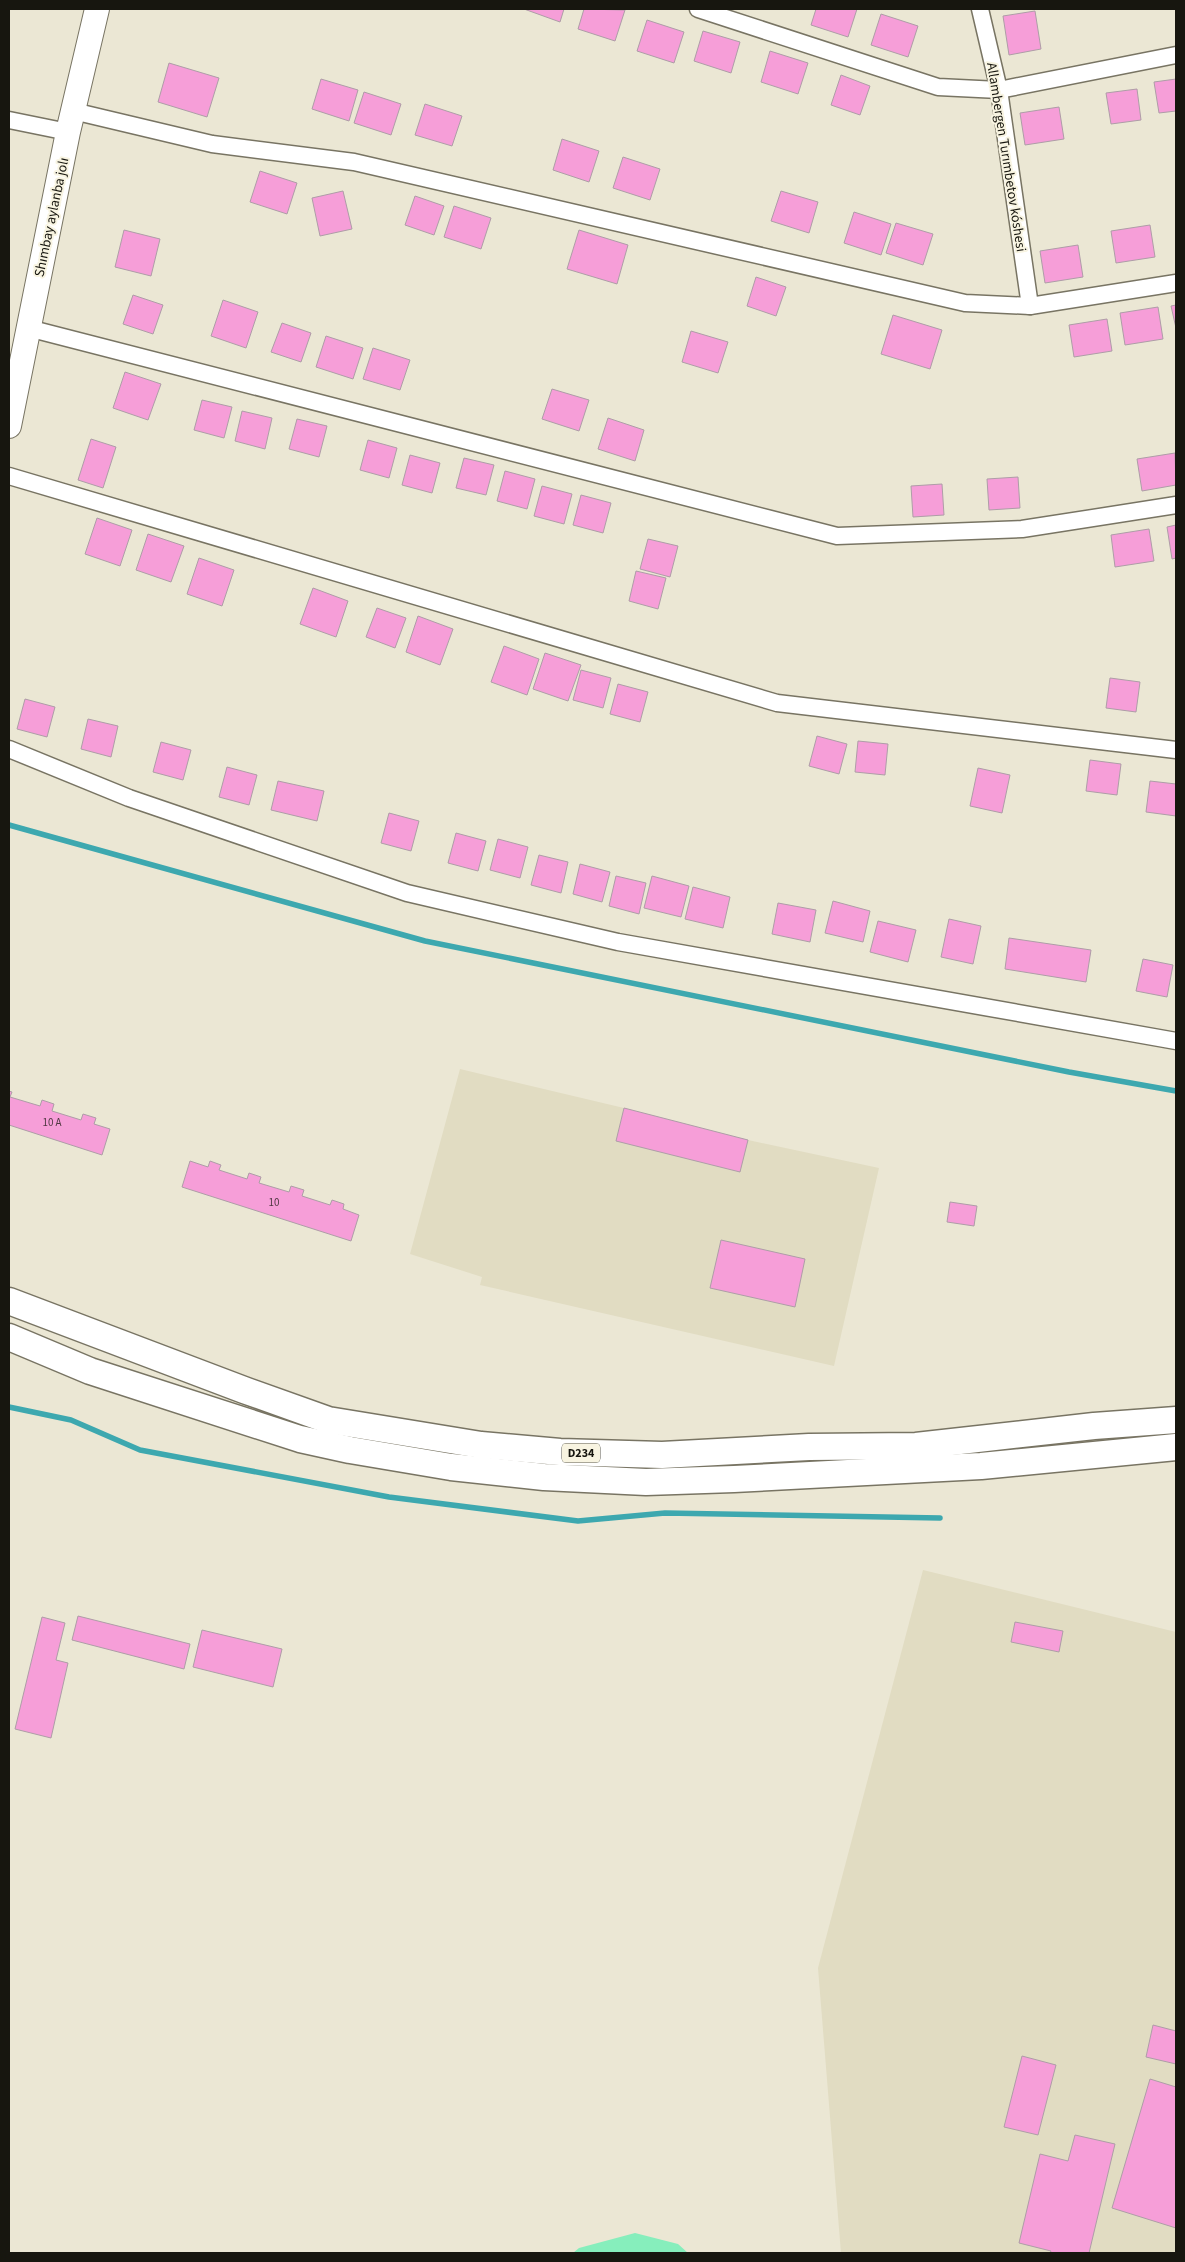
<svg xmlns="http://www.w3.org/2000/svg" width="1185" height="2262" font-family="'Source Sans 3',sans-serif">
<style>
.built{fill:#e1dcc2}
.green{fill:#86eebc}
.lines{fill:none;stroke-linecap:round;stroke-linejoin:round}
.stream{stroke:#3da8af;stroke-width:5.5}
.building{fill:#f69ed8;stroke:#ae9da7}
.minor-casing{stroke:#787463;stroke-width:19}
.secondary-casing{stroke:#787463;stroke-width:26}
.primary-casing{stroke:#787463;stroke-width:29}
.minor{stroke:#fff;stroke-width:16}
.secondary{stroke:#fff;stroke-width:24}
.primary{stroke:#fff;stroke-width:26}
.labels{text-anchor:middle;stroke-width:4;stroke-linejoin:round;paint-order:stroke}
.number-label{font-size:11px;fill:#4f3841}
.shield{fill:#f8f4e1;stroke:#5a594e;stroke-width:1}
.shield-label{font-size:12px;font-weight:bold;fill:#17160f}
.street-label{font-size:14px;fill:#17160f;stroke:#f8f4e1}
</style>
<rect width="100%" height="100%" fill="#ebe7d4"/>
<g class="built">
<polygon points="460,1069 624,1108 616,1141 739,1172 748,1140 879,1168 834,1366 480,1285 482,1277 410,1254"/>
<polygon points="923,1570 1176,1632 1176,2253 841,2253 818,1968"/>
</g>
<polygon class="green" points="635,2233 678,2244 688,2253 573,2253 579,2248"/>
<g class="lines">
<g class="stream">
<polyline points="9,825 425,941 1069,1072 1176,1091"/>
<polyline points="9,1407 71,1420 140,1450 389,1497 578,1521 665,1513 940,1518"/>
</g>
</g>
<g class="building">
<polygon points="524,9 564,9 560,22"/>
<polygon points="584,9 625,10 615,41 578,29"/>
<polygon points="816,9 857,9 848,37 811,25"/>
<polygon points="1035,11 1041,49 1009,55 1003,16"/>
<polygon points="881,14 918,26 908,57 871,45"/>
<polygon points="647,20 684,32 674,63 637,51"/>
<polygon points="703,31 740,42 731,73 694,61"/>
<polygon points="770,51 808,63 798,94 761,82"/>
<polygon points="169,63 219,78 207,117 158,102"/>
<polygon points="841,75 870,86 860,115 831,105"/>
<polygon points="321,79 358,90 349,121 312,109"/>
<polygon points="1176,79 1176,111 1159,113 1154,82"/>
<polygon points="1137,89 1141,120 1111,124 1106,93"/>
<polygon points="364,92 401,104 391,135 354,123"/>
<polygon points="425,104 462,116 452,146 415,135"/>
<polygon points="1059,107 1064,139 1025,145 1020,113"/>
<polygon points="562,139 599,151 589,182 553,170"/>
<polygon points="623,157 660,169 650,200 613,188"/>
<polygon points="260,171 297,183 287,214 250,202"/>
<polygon points="343,191 352,229 320,236 312,198"/>
<polygon points="781,191 818,202 809,233 771,221"/>
<polygon points="415,196 444,206 434,235 405,225"/>
<polygon points="454,206 491,218 481,249 444,237"/>
<polygon points="854,212 891,224 881,255 844,243"/>
<polygon points="896,223 933,234 923,265 886,253"/>
<polygon points="1150,225 1155,257 1116,263 1111,231"/>
<polygon points="124,230 160,239 151,276 115,267"/>
<polygon points="579,230 628,245 617,284 567,269"/>
<polygon points="1078,245 1083,277 1045,283 1040,251"/>
<polygon points="756,277 786,287 776,316 747,306"/>
<polygon points="133,295 163,305 153,334 123,324"/>
<polygon points="223,300 258,312 246,348 211,336"/>
<polygon points="1176,305 1176,328 1171,306"/>
<polygon points="1158,307 1163,339 1125,345 1120,313"/>
<polygon points="893,315 942,330 930,369 881,354"/>
<polygon points="1107,319 1112,351 1074,357 1069,325"/>
<polygon points="282,323 311,333 301,362 271,352"/>
<polygon points="691,331 728,342 718,373 682,362"/>
<polygon points="326,336 363,348 353,379 316,367"/>
<polygon points="373,348 410,360 400,390 363,379"/>
<polygon points="125,372 161,384 148,420 113,408"/>
<polygon points="552,389 589,400 579,431 542,419"/>
<polygon points="202,400 232,407 224,438 194,430"/>
<polygon points="242,411 272,418 265,449 235,441"/>
<polygon points="608,418 644,430 635,461 598,449"/>
<polygon points="297,419 327,426 319,457 289,449"/>
<polygon points="91,439 116,447 103,488 78,480"/>
<polygon points="368,440 397,448 389,478 360,470"/>
<polygon points="1175,453 1176,485 1142,491 1137,459"/>
<polygon points="410,455 440,463 432,493 402,485"/>
<polygon points="464,458 494,465 486,495 456,488"/>
<polygon points="505,471 535,479 527,509 497,501"/>
<polygon points="1018,477 1020,508 989,510 987,479"/>
<polygon points="942,484 944,515 913,517 911,486"/>
<polygon points="542,486 572,494 564,524 534,516"/>
<polygon points="581,495 611,503 603,533 573,525"/>
<polygon points="97,518 132,530 120,566 85,554"/>
<polygon points="1176,525 1176,558 1172,559 1167,527"/>
<polygon points="1149,529 1154,561 1115,567 1111,535"/>
<polygon points="148,534 184,546 171,582 136,570"/>
<polygon points="648,539 678,546 670,577 640,569"/>
<polygon points="199,558 234,570 222,606 187,594"/>
<polygon points="636,571 666,578 658,609 629,601"/>
<polygon points="313,588 348,601 336,637 300,624"/>
<polygon points="377,608 406,618 395,648 366,637"/>
<polygon points="418,616 453,629 440,665 406,652"/>
<polygon points="504,646 539,659 527,695 491,682"/>
<polygon points="545,653 581,665 568,701 533,689"/>
<polygon points="581,670 611,678 603,708 573,700"/>
<polygon points="1110,678 1140,682 1136,712 1106,708"/>
<polygon points="618,684 648,692 640,722 610,714"/>
<polygon points="25,699 55,707 47,737 17,729"/>
<polygon points="88,719 118,726 111,757 81,749"/>
<polygon points="817,736 847,744 839,774 809,766"/>
<polygon points="858,741 888,744 885,775 855,772"/>
<polygon points="161,742 191,750 183,780 153,772"/>
<polygon points="1090,760 1121,764 1117,795 1086,791"/>
<polygon points="227,767 257,775 249,805 219,797"/>
<polygon points="978,768 1010,775 1002,813 970,806"/>
<polygon points="278,781 324,791 317,821 271,810"/>
<polygon points="1150,781 1176,784 1176,816 1146,812"/>
<polygon points="389,813 419,821 411,851 381,843"/>
<polygon points="456,833 486,841 478,871 448,863"/>
<polygon points="498,839 528,847 520,878 490,870"/>
<polygon points="539,855 568,862 561,893 531,885"/>
<polygon points="580,864 610,872 602,902 573,894"/>
<polygon points="616,876 646,883 639,914 609,906"/>
<polygon points="652,876 689,886 681,917 644,908"/>
<polygon points="693,887 730,897 723,928 685,919"/>
<polygon points="833,901 870,911 863,942 825,933"/>
<polygon points="778,903 816,910 810,942 772,934"/>
<polygon points="949,919 981,926 973,964 941,957"/>
<polygon points="878,921 916,930 908,962 870,952"/>
<polygon points="1009,938 1091,950 1086,982 1005,969"/>
<polygon points="1143,959 1173,965 1167,997 1136,991"/>
<polygon points="9,1091 12,1092 10,1097 40,1106 42,1100 54,1104 52,1111 81,1120 83,1114 96,1118 94,1124 110,1129 102,1155 9,1125"/>
<polygon points="624,1108 748,1140 740,1172 616,1141"/>
<polygon points="190,1161 208,1167 210,1161 221,1165 219,1170 247,1179 249,1173 261,1177 259,1183 289,1192 291,1186 304,1190 302,1196 330,1205 332,1200 344,1204 343,1209 359,1215 351,1241 182,1187"/>
<polygon points="950,1202 977,1206 974,1226 947,1222"/>
<polygon points="721,1240 805,1259 795,1307 710,1288"/>
<polygon points="78,1616 190,1644 184,1669 72,1640"/>
<polygon points="42,1617 65,1623 56,1660 68,1663 51,1738 15,1729"/>
<polygon points="1015,1622 1063,1631 1059,1652 1011,1642"/>
<polygon points="202,1630 282,1649 273,1687 193,1667"/>
<polygon points="1153,2025 1176,2031 1176,2064 1146,2057"/>
<polygon points="1022,2056 1056,2065 1038,2135 1004,2127"/>
<polygon points="1150,2079 1176,2087 1176,2228 1112,2208"/>
<polygon points="1075,2135 1115,2144 1089,2253 1050,2253 1051,2251 1019,2243 1040,2154 1068,2161"/>
</g>
<g class="lines">
<g class="minor-casing">
<g id="minor">
<polyline points="698,9 938,87 999,90 1176,55"/>
<polyline points="980,9 999,90 1030,306"/>
<polyline points="73,111 212,144 354,162 965,303 1030,306 1176,283"/>
<polyline points="9,120 68,132"/>
<polyline points="28,328 837,536 1022,529 1176,505"/>
<polyline points="9,476 777,703 1176,750"/>
<polyline points="9,749 129,798 407,893 618,942 1176,1041"/>
</g>
</g>
<g class="secondary-casing">
<polyline id="secondary" points="9,426 68,132 97,9"/>
</g>
<g class="primary-casing">
<g id="primary">
<polyline points="9,1301 244,1390 328,1420 481,1445 560,1452 662,1455 809,1447 916,1446 1094,1426 1176,1420"/>
<polyline points="9,1337 90,1371 300,1439 350,1450 451,1467 544,1477 646,1482 734,1479 981,1466 1176,1447"/>
</g>
</g>
<use href="#minor" class="minor"/>
<use href="#secondary" class="secondary"/>
<use href="#primary" class="primary"/>
</g>
<g class="labels">
<g class="number-label">
<text x="52" y="1126">10 А</text>
<text x="274" y="1206">10</text>
</g>
<rect class="shield" x="562" y="1443.5" width="38" height="19" rx="4"/>
<g class="shield-label">
<text x="581" y="1457">D234</text>
</g>
<g class="street-label">
<text transform="translate(1007 157) rotate(81)" y="5">Allambergen Turımbetov kóshesi</text>
<text transform="translate(51 217) rotate(-78)" y="5">Shımbay aylanba jolı</text>
</g>
</g>
<rect width="1185" height="2262" fill="none" stroke="#17160f" stroke-width="20"/>
</svg>
